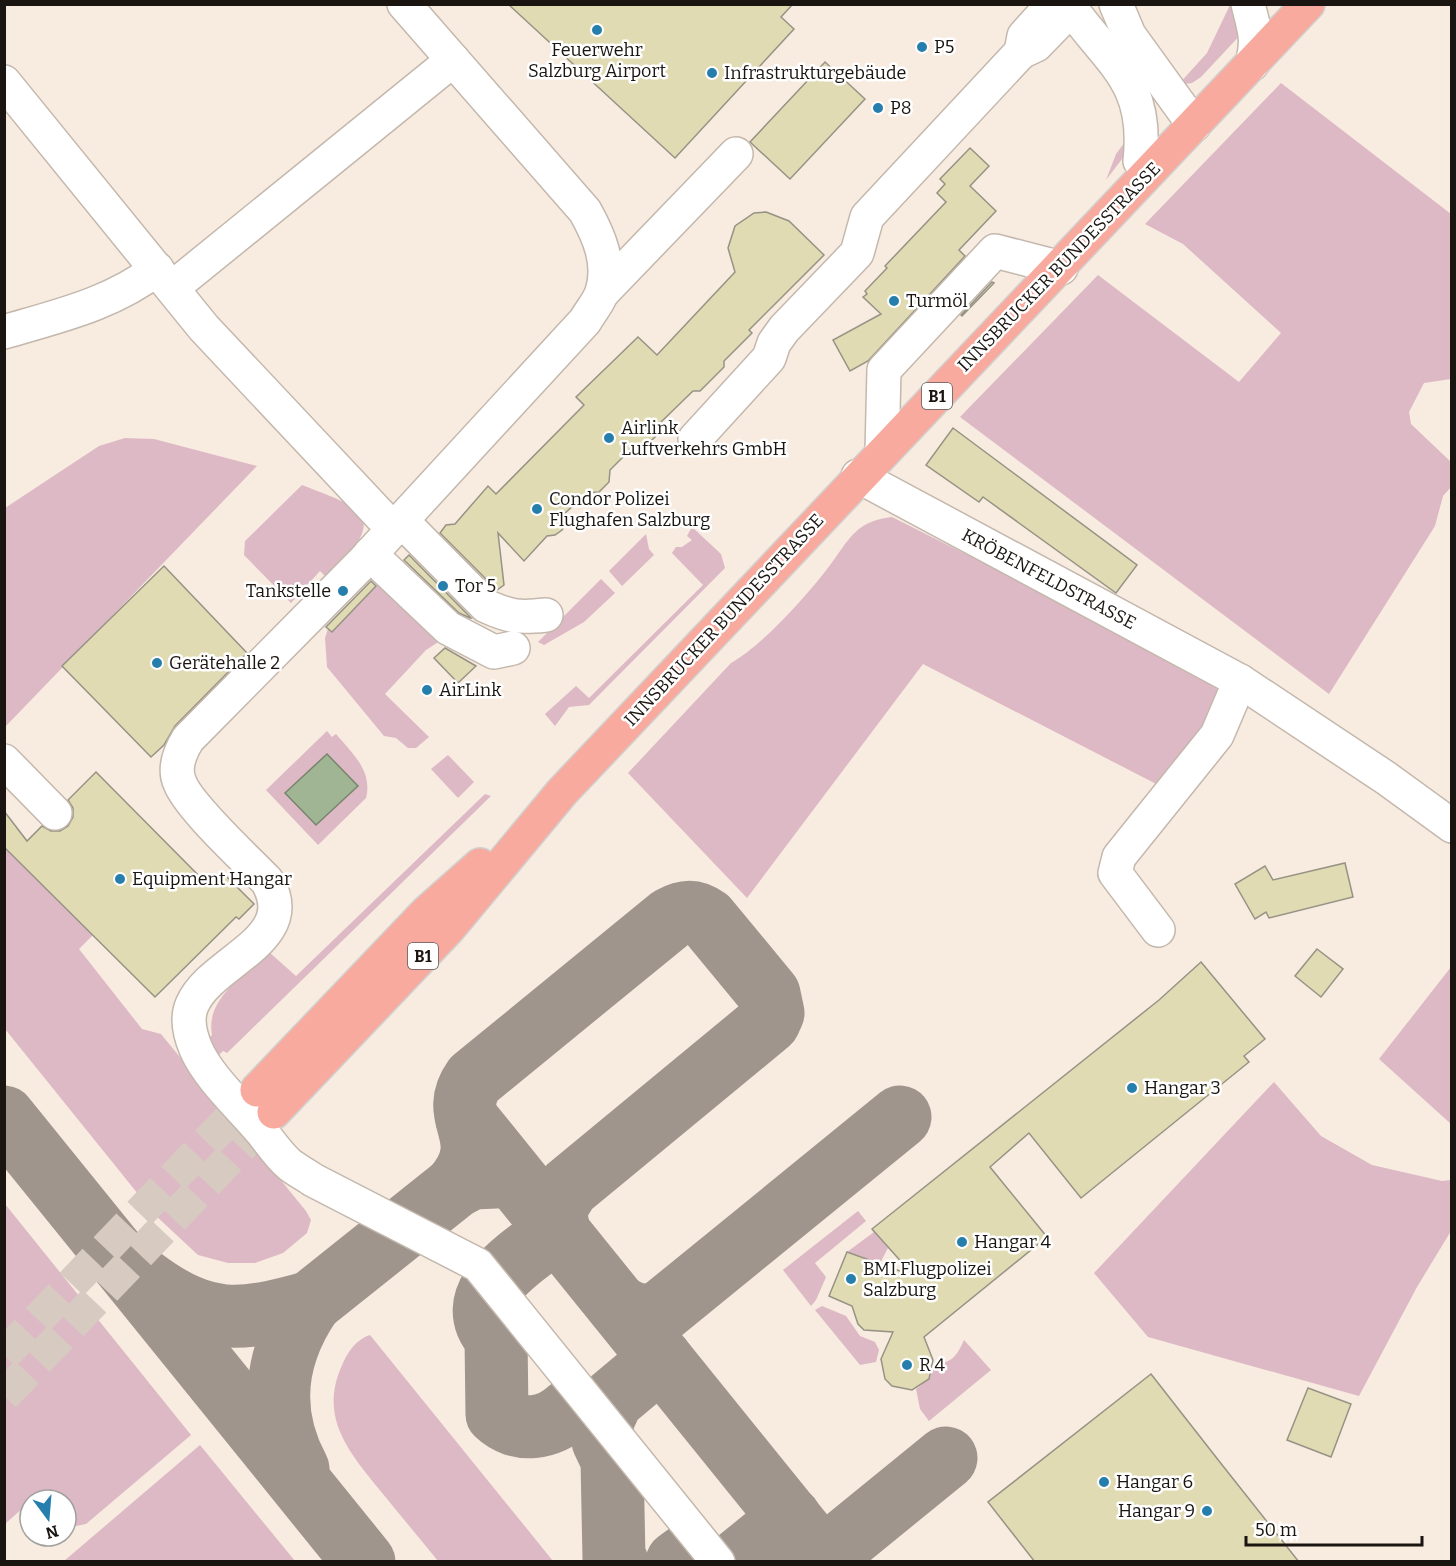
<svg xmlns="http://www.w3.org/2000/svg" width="1456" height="1566" font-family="Bitter,serif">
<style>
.green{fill:#ddb9c5}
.water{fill:#a0b594;stroke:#78856d;stroke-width:1.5}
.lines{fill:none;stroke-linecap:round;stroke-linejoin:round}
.taxiway{stroke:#9f958d;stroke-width:63}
.building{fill:#e1dbb4;stroke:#969385;stroke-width:1.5}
.major-tunnel{stroke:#d7cbc1;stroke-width:33;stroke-dasharray:33 16;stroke-linecap:butt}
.minor-casing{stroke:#c4b8ad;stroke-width:36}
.major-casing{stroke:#d1d0cf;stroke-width:36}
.minor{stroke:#fff;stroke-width:33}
.major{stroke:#f7aa9d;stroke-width:33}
.poi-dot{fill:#267ead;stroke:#fff;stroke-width:2}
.labels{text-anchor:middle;stroke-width:5;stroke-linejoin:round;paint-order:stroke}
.shield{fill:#fff;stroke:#5f5b58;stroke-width:1.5}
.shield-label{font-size:16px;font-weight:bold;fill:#1a1511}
.poi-label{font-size:18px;fill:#1a1511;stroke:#fff;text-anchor:start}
.street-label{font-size:18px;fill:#1a1511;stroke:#fff}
</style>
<rect width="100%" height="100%" fill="#f8ebe0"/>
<g class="green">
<polygon points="1230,5 1237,5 1244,31 1201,77 1192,83 1178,85 1207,53"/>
<polygon points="1281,83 1451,214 1451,379 1424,383 1409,412 1411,424 1451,462 1451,487 1443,496 1435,526 1329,694 960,417 1098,275 1239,382 1281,333 1183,244 1145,224"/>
<polygon points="1131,134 1125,155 1106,180 1116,154"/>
<polygon points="125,438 154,439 257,466 5,727 5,508 99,446"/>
<path d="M302 485C319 492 339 498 354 508 383 527 340 563 327 578L320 571 291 603 244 555 245 541Z"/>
<path d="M892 517 1183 663 1221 692 1219 712 1164 788 923 664 747 898 628 773 731 663C762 645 802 601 824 573 847 545 852 521 892 517Z"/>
<polygon points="692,527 721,554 725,568 589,705 569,707 555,726 545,714 576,686 589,698 703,585 672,553 676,547 682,547 692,540 687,536"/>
<polygon points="646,534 649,549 654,555 622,586 609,571"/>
<polygon points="384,578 446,637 426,650 385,694 429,737 416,748 408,748 396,738 384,736 327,667 325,638 328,629 332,632"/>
<polygon points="601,579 615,593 584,622 544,645 538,642"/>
<path d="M327 731 332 737 336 734C352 753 373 771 366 798L318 845 266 790Z"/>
<polygon points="448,755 474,782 458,798 431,769"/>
<path d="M485 794 491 796 227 1053 223 1051 219 1055 209 1038 212 1035C205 998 246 974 270 953L296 976Z"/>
<polygon points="4,846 93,935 79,949 142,1029 161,1034 306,1211 311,1220 307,1233 283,1253 255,1263 228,1263 198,1255 155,1215 5,1029"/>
<polygon points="1451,967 1451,1124 1379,1059"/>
<polygon points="1274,1082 1321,1136 1372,1165 1442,1181 1451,1180 1451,1231 1417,1287 1359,1396 1148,1337 1094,1273"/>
<polygon points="5,1204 191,1435 86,1524 66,1528 66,1500 33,1499 5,1524"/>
<polygon points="858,1211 866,1221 815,1263 826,1277 816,1300 811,1306 783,1270"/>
<polygon points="874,1232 888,1248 880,1263 847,1252"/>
<polygon points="822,1306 846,1316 860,1336 875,1342 879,1350 876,1362 860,1365 815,1310"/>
<path d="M370 1335 553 1561H438C420 1539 401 1516 383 1494 350 1453 317 1418 343 1363 348 1351 357 1339 370 1335Z"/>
<path d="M964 1340 991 1370 929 1421 920 1409 916 1389 929 1379 934 1364C952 1363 957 1356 964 1340Z"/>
<polygon points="200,1445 295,1561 64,1561"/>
</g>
<polygon class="water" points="327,754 358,786 316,825 285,793"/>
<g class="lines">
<g class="taxiway">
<polyline points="4,1117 364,1562"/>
<polyline points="467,1119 825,1562"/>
<path d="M455 1187C497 1136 445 1120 474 1079L671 918C685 910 695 910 707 919L769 994 773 1013 769 1022 568 1188 555 1209 559 1233"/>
<path d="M558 1230C528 1253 456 1293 496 1338L497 1414C518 1434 549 1429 569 1410"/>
<path d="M144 1280C206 1326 240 1322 311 1302 275 1354 267 1412 298 1469"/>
<polyline points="311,1302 455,1187 472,1178 496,1177"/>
<path d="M619 1306C635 1316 646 1318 663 1310L900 1117"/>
<polyline points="617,1562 614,1559 612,1460 603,1441 602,1422 612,1400 661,1359"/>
<polyline points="677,1562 688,1554"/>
<polyline points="736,1562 790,1518"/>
<polyline points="837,1562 842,1545 849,1537 946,1458"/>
</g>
</g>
<g class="building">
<polygon points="508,4 793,4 781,17 794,29 675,158"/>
<polygon points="825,62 865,99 790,179 750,142"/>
<polygon points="970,148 989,166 970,186 996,211 959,250 965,256 868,361 850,371 833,340 881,314 863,297 867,294 865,291 887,268 885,266 946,202 937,193 945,184 940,179"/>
<polygon points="766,212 789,221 824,255 749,330 752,333 724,361 724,367 700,391 693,391 661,422 662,430 648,444 636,444 610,470 609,482 599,492 587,493 563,515 565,525 562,530 555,535 547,536 524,561 498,533 504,585 497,590 440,533 446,525 455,524 488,486 496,494 584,405 576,397 638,337 657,355 735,272 728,248 735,226 754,213"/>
<polygon points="992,282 994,283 962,316 961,315"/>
<polygon points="953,428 1137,565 1116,593 983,497 979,502 926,465"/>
<polygon points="409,555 471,618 470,618 459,613 404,560"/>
<polygon points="164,566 247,653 175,726 164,745 151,757 62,666"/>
<polygon points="371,581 376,586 332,632 326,627"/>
<polygon points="445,648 476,666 458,683 434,658"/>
<polygon points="96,772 209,886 223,873 254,904 239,919 236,917 155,997 4,847 4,811 27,841 42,826 51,831 60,831 68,826 73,817 73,808 68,800"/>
<polygon points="1345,863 1353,897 1269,918 1266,912 1255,919 1235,884 1265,866 1273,880"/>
<polygon points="1317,949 1343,969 1321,997 1295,976"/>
<polygon points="1201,962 1265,1039 1244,1056 1249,1062 1081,1198 1029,1133 990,1167 1047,1237 924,1337 933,1360 929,1379 912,1390 892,1386 885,1379 881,1359 893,1332 864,1330 858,1324 852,1306 829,1296 847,1252 914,1276 872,1229 1159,1000"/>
<polygon points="1151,1374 1219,1461 1299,1562 1035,1562 988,1502"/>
<polygon points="1308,1388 1351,1404 1331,1457 1287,1440"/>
</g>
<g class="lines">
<g class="major-tunnel">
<polyline points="4,1355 257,1090"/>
<polyline points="4,1396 274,1112"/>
</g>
<g class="minor-casing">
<g id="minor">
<path d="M404 4 585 211C599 236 611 263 602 292 599 302 590 312 585 321L365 560 188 739C180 752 173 768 180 783 189 807 247 860 267 881 302 941 211 960 192 1005 186 1019 190 1035 196 1049 208 1077 241 1107 261 1131 270 1142 279 1156 290 1165 298 1171 306 1175 313 1180L478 1265 718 1562"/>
<polyline points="1053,4 1024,36 1021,52 1036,45 1071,9"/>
<path d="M1068 4C1109 63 1149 80 1140 161"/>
<polyline points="1116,4 1129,35 1194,125"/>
<path d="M1248 4C1254 29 1259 38 1252 64"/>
<polyline points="4,82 204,328 393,529"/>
<polyline points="172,288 453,60"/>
<polyline points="602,293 736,154"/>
<path d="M4 332C58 316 112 304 157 269"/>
<polyline points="695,439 769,358 774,343 784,329 857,253 867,217 1021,52"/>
<polyline points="882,452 884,370 995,251 1061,268"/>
<polyline points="858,476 1240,681 1386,778 1452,826"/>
<path d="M401 520 486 606C510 617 519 618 546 615"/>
<polyline points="370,554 448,628 494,652 513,648"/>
<polyline points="4,761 55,813"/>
<polyline points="1158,930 1115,873 1119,857 1217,735 1240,681"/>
</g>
</g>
<g class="major-casing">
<g id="major">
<polyline points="257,1090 427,912 480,865"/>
<polyline points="274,1112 449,928 562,792 1308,4"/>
</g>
</g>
<use href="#minor" class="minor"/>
<use href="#major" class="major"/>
</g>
<g class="poi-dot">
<circle cx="597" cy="30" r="6"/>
<circle cx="922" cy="47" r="6"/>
<circle cx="712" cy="73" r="6"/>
<circle cx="878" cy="108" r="6"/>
<circle cx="894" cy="301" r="6"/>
<circle cx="609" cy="438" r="6"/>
<circle cx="537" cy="509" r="6"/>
<circle cx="443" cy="586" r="6"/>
<circle cx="343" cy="591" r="6"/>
<circle cx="157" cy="663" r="6"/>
<circle cx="427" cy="690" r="6"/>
<circle cx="120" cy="879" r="6"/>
<circle cx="1132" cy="1088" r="6"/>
<circle cx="962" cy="1242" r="6"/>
<circle cx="851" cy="1279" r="6"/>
<circle cx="907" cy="1365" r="6"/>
<circle cx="1104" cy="1482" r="6"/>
<circle cx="1207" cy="1511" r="6"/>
</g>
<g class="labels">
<g class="shield">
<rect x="922" y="383" width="30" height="26" rx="4.5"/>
<rect x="408" y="943" width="30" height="26" rx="4.5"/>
</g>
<g class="shield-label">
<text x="937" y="402">B1</text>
<text x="423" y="962">B1</text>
</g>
<g class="poi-label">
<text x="934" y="53">P5</text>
<text x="597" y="56" text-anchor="middle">Feuerwehr<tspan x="597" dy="21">Salzburg Airport</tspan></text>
<text x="724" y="79">Infrastrukturgebäude</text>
<text x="890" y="114">P8</text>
<text x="906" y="307">Turmöl</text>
<text x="621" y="434">Airlink<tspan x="621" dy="21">Luftverkehrs GmbH</tspan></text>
<text x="549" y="505">Condor Polizei<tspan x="549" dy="21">Flughafen Salzburg</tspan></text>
<text x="455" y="592">Tor 5</text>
<text x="331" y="597" text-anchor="end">Tankstelle</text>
<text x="169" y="669">Gerätehalle 2</text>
<text x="439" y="696">AirLink</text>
<text x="132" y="885">Equipment Hangar</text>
<text x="1144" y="1094">Hangar 3</text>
<text x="974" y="1248">Hangar 4</text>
<text x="863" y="1275">BMI Flugpolizei<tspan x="863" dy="21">Salzburg</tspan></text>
<text x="919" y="1371">R 4</text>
<text x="1116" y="1488">Hangar 6</text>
<text x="1195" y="1517" text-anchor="end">Hangar 9</text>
</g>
<g class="street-label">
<text transform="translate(1059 267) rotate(-46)" y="6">INNSBRUCKER BUNDESSTRASSE</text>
<text transform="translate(1049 579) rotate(28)" y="6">KRÖBENFELDSTRASSE</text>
<text transform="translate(724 620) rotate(-47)" y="6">INNSBRUCKER BUNDESSTRASSE</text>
</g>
</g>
<rect width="1456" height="1566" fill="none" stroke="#1a1511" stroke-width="12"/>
<g transform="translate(48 1518) rotate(164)"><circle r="28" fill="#ffffff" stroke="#a3a1a0" stroke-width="1.5"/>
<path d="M0-4.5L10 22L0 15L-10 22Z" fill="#267ead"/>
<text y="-9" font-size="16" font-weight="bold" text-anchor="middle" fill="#1a1511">N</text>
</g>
<path d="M1246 1536v9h176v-9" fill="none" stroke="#1a1511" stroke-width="3"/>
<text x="1255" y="1536" font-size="18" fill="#1a1511" stroke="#ffffff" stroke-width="4.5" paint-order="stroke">50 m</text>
</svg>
